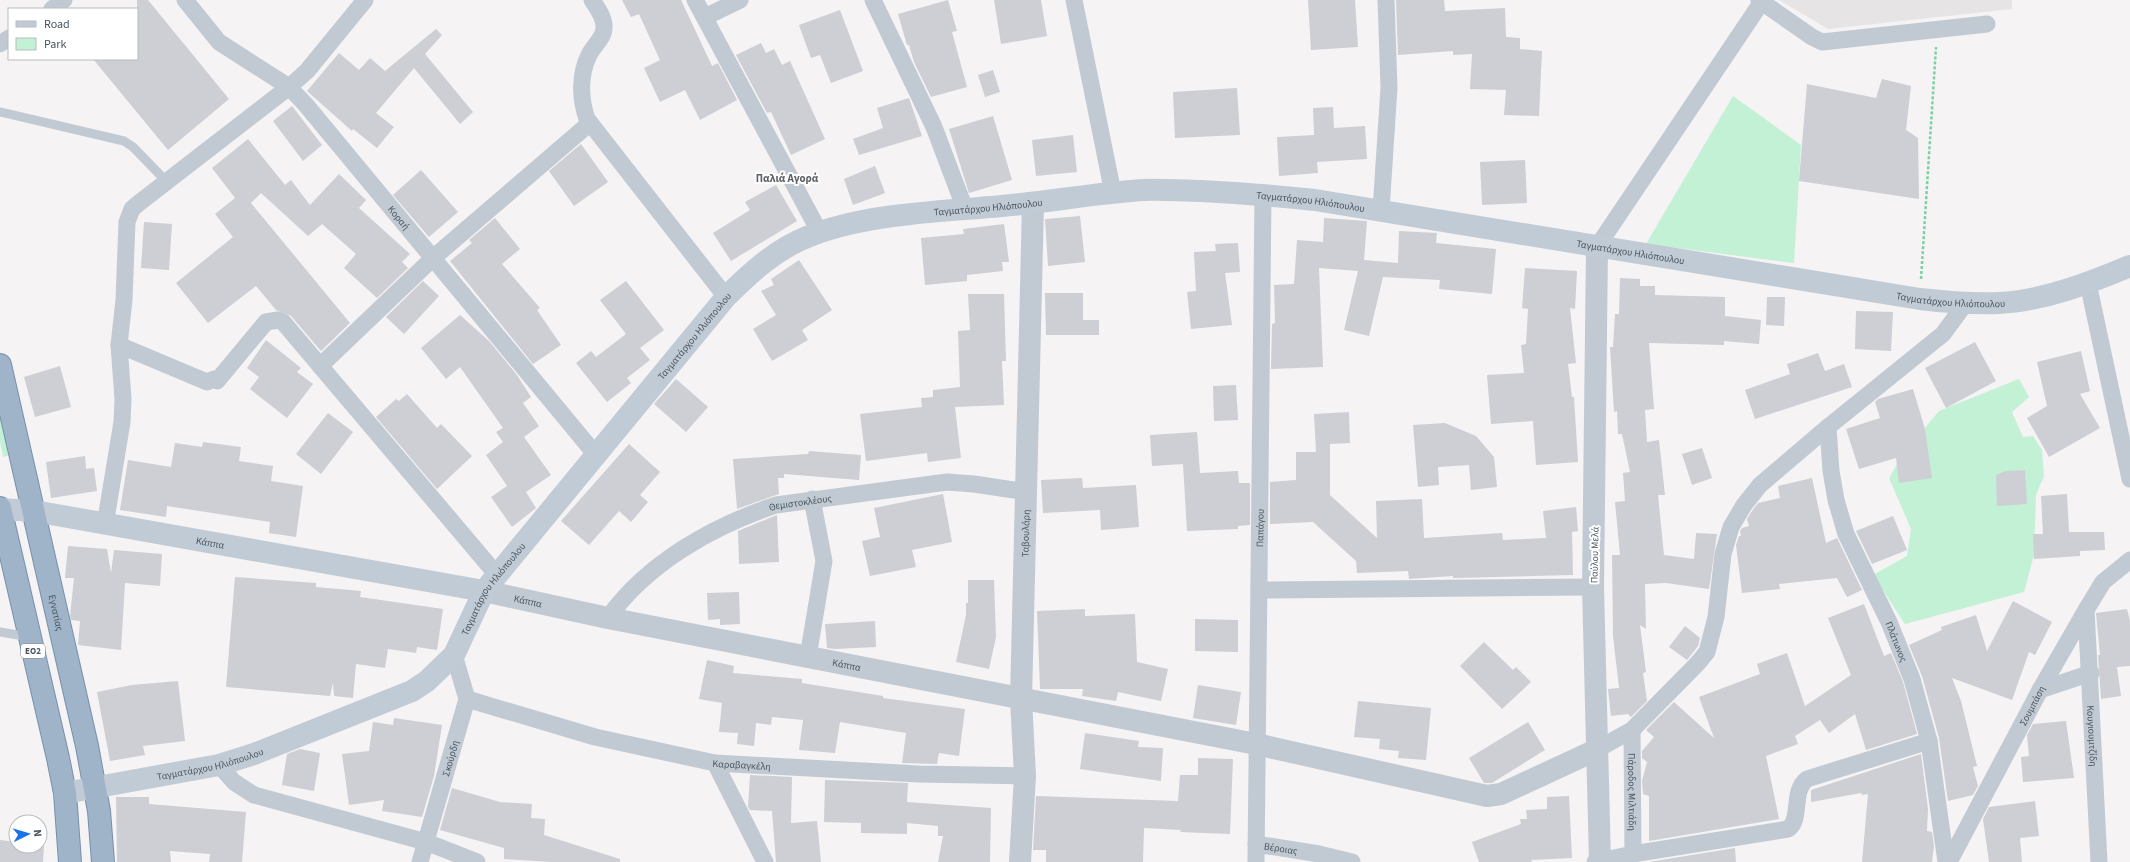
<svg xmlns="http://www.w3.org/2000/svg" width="2130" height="862" font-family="'Source Sans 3',sans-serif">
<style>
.education{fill:#e6e4e5}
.green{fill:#c3f1d5}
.building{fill:#cdcfd5}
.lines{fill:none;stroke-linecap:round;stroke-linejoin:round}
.trunk-casing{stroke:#7690ad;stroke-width:24}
.path{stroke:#7ad0a6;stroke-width:2.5;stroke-dasharray:3 2;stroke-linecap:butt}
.service{stroke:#c1cad2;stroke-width:9}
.minor{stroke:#c1cad2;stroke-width:17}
.tertiary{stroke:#c1cad2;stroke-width:22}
.secondary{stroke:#c1cbd6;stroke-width:22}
.trunk{stroke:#9fb4c9;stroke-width:22}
.labels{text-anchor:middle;stroke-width:4;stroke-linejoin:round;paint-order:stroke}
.shield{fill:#fff;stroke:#808990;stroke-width:1}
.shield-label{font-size:9px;font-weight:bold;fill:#4a5661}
.street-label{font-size:10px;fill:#4a5661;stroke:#fff}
.neighbourhood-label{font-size:11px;font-weight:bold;fill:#5f6368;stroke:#fff}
</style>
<rect width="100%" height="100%" fill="#f5f3f3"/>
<polygon class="education" points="1779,0 2012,0 2012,9 1828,29"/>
<g class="green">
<polygon points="1733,96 1801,145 1794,263 1646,244"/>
<polygon points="2019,379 2029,397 2012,412 2023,437 2033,436 2042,450 2044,476 2036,495 2034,555 2024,592 1905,624 1873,575 1907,556 1911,529 1889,478 1903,454 1939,411"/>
<polygon points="0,412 11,455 3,457 0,442"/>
</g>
<g class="building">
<polygon points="137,0 148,0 229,99 168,150 93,59 137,59"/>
<polygon points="622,0 681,0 712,66 718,63 737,100 700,120 685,90 660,102 644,68 660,60 639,14 631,17"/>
<polygon points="948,0 957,31 952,32 967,87 931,97 914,62 909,45 907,45 898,14"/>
<polygon points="994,0 1041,0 1047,36 1001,44"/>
<polygon points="1308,0 1355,0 1358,47 1311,50"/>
<polygon points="1396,0 1444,0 1445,11 1505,8 1506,37 1520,38 1520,49 1542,51 1539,116 1504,115 1506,90 1470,89 1472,54 1453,55 1453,51 1398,55"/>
<polygon points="840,10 863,71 831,83 820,55 811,58 799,25"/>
<polygon points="436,29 442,35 425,54 473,112 460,124 414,68 376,113 394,127 377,148 353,129 352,131 307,91 339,53 359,70 370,58 385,71"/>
<polygon points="761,43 766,53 774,49 782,65 790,61 825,139 791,155 771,112 767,113 736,55"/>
<polygon points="993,70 1000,92 985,97 978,75"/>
<polygon points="1882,79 1911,86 1906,130 1918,138 1919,199 1799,181 1807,84 1876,98"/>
<polygon points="1237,88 1240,135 1175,138 1173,92"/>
<polygon points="909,98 922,136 859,155 853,139 883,128 877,108"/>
<polygon points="292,106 322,145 303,161 273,121"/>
<polygon points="1333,107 1334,128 1365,126 1367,159 1317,162 1318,173 1279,176 1277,137 1314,135 1313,108"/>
<polygon points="993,116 1012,180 969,193 949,129"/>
<polygon points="1073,135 1077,172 1036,176 1032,140"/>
<polygon points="248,139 285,185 291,180 310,205 339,174 366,200 359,208 410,254 402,262 408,268 377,298 344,268 356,254 322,224 308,236 261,193 251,203 350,323 321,351 291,316 276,310 256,286 208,323 176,283 233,237 215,214 235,198 212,168"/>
<polygon points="581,144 608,182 574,206 549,171"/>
<polygon points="1525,160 1527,203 1482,205 1480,162"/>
<polygon points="875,166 885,193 853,205 844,179"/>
<polygon points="421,170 458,212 429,237 393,195"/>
<polygon points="776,185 797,221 731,261 713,233 750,210 745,202"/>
<polygon points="1080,216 1085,262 1048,266 1045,219"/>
<polygon points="495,218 520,249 502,264 540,308 537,310 561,345 533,364 450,261 472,243 469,240"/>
<polygon points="1324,218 1367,221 1364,260 1398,263 1399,231 1437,233 1436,243 1496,249 1492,294 1439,289 1440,280 1383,277 1369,336 1344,330 1358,271 1319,268 1323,367 1271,369 1272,324 1275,323 1274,285 1294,284 1297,240 1323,242"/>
<polygon points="144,222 172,224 169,270 141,268"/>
<polygon points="1004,224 1009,262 1002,262 1003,271 967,275 967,281 925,285 921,238 964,234 963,229"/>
<polygon points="1238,243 1240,272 1225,273 1232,325 1191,329 1187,292 1196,291 1194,252 1216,251 1215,244"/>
<polygon points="799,260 832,310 802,330 808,340 772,361 753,329 776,315 761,291 774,285 771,279"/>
<polygon points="1525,268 1577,271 1575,309 1570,308 1576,363 1568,364 1572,397 1574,397 1578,462 1536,465 1533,421 1491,424 1487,375 1524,373 1521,345 1526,344 1528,309 1522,308"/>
<polygon points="1620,278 1640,279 1640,286 1655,286 1655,295 1725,297 1725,316 1761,320 1759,344 1724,341 1724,345 1649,343 1654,409 1645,410 1647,442 1659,440 1665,495 1658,495 1664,555 1694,559 1696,533 1717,534 1709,589 1666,583 1645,584 1646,629 1640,625 1646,672 1643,673 1647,701 1631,717 1628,714 1611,716 1608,689 1619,688 1613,636 1612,555 1620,555 1615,502 1625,501 1623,473 1630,472 1622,434 1618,434 1617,411 1614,412 1610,347 1613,347 1615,314 1619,314"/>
<polygon points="423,281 439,296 404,334 386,317"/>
<polygon points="626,281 664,330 640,348 650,360 627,378 631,383 607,402 576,363 591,351 596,357 626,334 600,300"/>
<polygon points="1045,293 1083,293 1083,320 1099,320 1099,335 1046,335"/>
<polygon points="968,294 1004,294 1006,361 1002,361 1004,405 955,407 961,458 928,462 927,453 866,461 860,414 922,407 921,398 933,397 933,390 960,387 958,331 970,330"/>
<polygon points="1767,297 1785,297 1784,326 1766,325"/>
<polygon points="1856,311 1893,312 1891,351 1855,349"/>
<polygon points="460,315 489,341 517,375 531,397 523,403 539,426 524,437 551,475 526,492 536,508 512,527 491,497 507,486 486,455 503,442 496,432 503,428 460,367 446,379 421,348"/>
<polygon points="266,340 301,368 297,372 313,384 287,418 250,389 259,377 247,368"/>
<polygon points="1975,342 1996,381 1946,408 1925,368"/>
<polygon points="2081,351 2090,391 2080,394 2100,428 2049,457 2027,418 2047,406 2037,362"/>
<polygon points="1818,353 1825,371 1844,364 1852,387 1755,419 1745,390 1790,374 1787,364"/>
<polygon points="60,366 71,407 35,417 24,377"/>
<polygon points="676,379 708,407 686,432 654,404"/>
<polygon points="1236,385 1238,420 1214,421 1213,386"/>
<polygon points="1913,389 1925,429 1932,478 1899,483 1896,458 1859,469 1846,429 1880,418 1875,402 1878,399"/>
<polygon points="407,394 437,428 441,424 472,456 437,489 376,417 396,399 399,401"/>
<polygon points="1349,412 1350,443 1330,444 1330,495 1377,538 1376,501 1422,499 1424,538 1502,533 1503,540 1546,538 1543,511 1576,507 1578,531 1572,532 1573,575 1453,578 1453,576 1409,579 1408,571 1357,573 1356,561 1313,522 1270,524 1270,482 1296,480 1296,452 1316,452 1314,414"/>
<polygon points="328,413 353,432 321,474 296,454"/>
<polygon points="1445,423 1476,436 1494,457 1497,487 1471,490 1469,465 1438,467 1439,485 1418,487 1413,425"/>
<polygon points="1197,432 1200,473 1238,471 1239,483 1250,483 1250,525 1238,526 1238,529 1187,531 1183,464 1152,466 1150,435"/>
<polygon points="203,442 241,447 239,461 273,466 271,481 303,486 296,537 269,533 270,522 167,506 166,517 120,510 128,460 171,467 175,443 202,447"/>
<polygon points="629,444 660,472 640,495 648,502 631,522 619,511 589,545 561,521"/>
<polygon points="1702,448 1712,478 1692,485 1682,454"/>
<polygon points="809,451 861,455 859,480 784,474 784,478 778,478 779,494 737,509 733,459 808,454"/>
<polygon points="85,456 86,469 94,468 97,491 51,498 46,462"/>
<polygon points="2025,470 2027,504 1997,506 1996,475 2006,471"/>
<polygon points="1082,478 1083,488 1136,485 1139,527 1101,530 1100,510 1043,513 1041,480"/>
<polygon points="1812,478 1826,543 1837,538 1862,590 1847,597 1837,578 1779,584 1780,589 1742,593 1736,545 1739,536 1741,536 1740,531 1742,528 1749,526 1747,519 1752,511 1758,503 1780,498 1778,486"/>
<polygon points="943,494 952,542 912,550 916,567 870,576 862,541 880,537 874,508"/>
<polygon points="2067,494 2069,532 2104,532 2105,550 2080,551 2080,556 2034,559 2033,534 2043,534 2041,496"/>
<polygon points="777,515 779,562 739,564 738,531"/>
<polygon points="1893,516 1907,550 1872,564 1856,531"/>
<polygon points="68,546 107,549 111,573 114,550 162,554 160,586 125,583 121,650 78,645 80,621 71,620 70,616 74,578 65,578"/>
<polygon points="235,577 316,583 316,587 361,591 360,597 443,609 437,650 417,647 416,653 388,649 385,668 356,664 353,698 334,696 333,683 330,696 226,687"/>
<polygon points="968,580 994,580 996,637 989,669 956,662 966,615 966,603 968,603"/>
<polygon points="739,592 740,624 720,625 720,619 708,620 707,593"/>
<polygon points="2013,601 2052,622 2035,655 2029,652 2012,700 1952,678 1961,701 1977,766 1973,767 1978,786 1973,795 1948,801 1939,738 1922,676 1909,645 1942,630 1941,627 1976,615 1987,651"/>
<polygon points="1864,604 1884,656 1891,653 1903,682 1917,734 1866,750 1855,714 1829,733 1820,720 1795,736 1798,744 1766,756 1779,819 1649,841 1649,796 1643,794 1642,781 1647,762 1642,758 1642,751 1654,737 1646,730 1674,702 1714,738 1699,697 1760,674 1757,664 1787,653 1805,706 1851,675 1828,618"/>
<polygon points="1085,609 1085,616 1135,614 1137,662 1168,669 1161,701 1118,692 1116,701 1082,696 1083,689 1040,689 1037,611"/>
<polygon points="2127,609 2130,621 2130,666 2117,667 2121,696 2101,699 2098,655 2100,655 2096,613"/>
<polygon points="1195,619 1238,620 1238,652 1195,651"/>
<polygon points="875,621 876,647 835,649 827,648 825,624"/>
<polygon points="1685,626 1700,638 1698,646 1687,660 1669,647"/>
<polygon points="1484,642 1513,670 1516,667 1531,682 1502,709 1460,666"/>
<polygon points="707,660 734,666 733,673 802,679 802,683 883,696 883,698 965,709 959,756 939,753 937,764 902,763 906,733 840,722 835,753 799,750 803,720 772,717 771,725 756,723 754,746 737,744 738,733 719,732 722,703 699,699"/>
<polygon points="178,681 185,741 143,746 145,755 110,761 97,692 132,685"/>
<polygon points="1198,685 1241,692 1236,725 1193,718"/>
<polygon points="1358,701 1431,708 1426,760 1398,758 1399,751 1379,749 1380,739 1354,737"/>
<polygon points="394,718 442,725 434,776 422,817 382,811 384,800 349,805 342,754 369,751 373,722 393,725"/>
<polygon points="2066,721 2074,778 2023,782 2021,757 2029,756 2027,735 2033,724"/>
<polygon points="1528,722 1545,750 1492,783 1484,783 1469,758"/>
<polygon points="1085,733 1139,741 1138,747 1163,748 1161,781 1080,769"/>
<polygon points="300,749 320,753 314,791 282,785 287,754"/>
<polygon points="1921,754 1928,809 1927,831 1932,832 1934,846 1932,862 1862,862 1868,794 1862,795 1861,793 1811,802 1811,790"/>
<polygon points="1198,758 1233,759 1230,834 1180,832 1181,830 1144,828 1143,862 1046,862 1046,850 1033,850 1036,796 1178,801 1180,775 1198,775"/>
<polygon points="750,775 792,777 791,823 817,821 821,862 776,862 772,811 750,810 748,807"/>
<polygon points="825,780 908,783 907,802 991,808 990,862 938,862 943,836 938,836 938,826 907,823 907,834 861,833 861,823 824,822"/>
<polygon points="452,788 500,802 532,804 531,818 545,819 544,835 620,859 620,862 551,862 504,859 504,848 440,830"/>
<polygon points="1569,796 1572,858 1531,860 1532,862 1479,862 1472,842 1521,824 1520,819 1527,819 1526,810 1547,809 1547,797"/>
<polygon points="116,797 149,797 149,804 246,812 242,862 209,862 210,854 170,851 171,862 117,862"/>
<polygon points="2035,801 2039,836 2020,838 2022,862 1989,862 1983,819 1989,807"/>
<polygon points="0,840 16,842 16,846 40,846 40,844 44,844 43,862 0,862"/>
<polygon points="1735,848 1736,862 1649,862"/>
</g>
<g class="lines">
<g class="trunk-casing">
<g id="trunk">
<path id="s15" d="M0 365 87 746 99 811 103 862"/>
<polyline points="0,508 58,758 65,793 70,862"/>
</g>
</g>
<polyline class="path" points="1921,279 1936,47"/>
<g class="service">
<polyline points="0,112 124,141 133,147 167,182"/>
<polyline points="0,632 30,637"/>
</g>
<g class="minor">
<path id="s1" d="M185 0 219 42 289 87 306 105 596 455"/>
<path d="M592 0C597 8 605 18 604 28 604 38 593 46 589 55 579 75 580 99 587 119L726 297"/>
<polyline points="695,0 820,233"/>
<polyline points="873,0 934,127 965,209"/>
<polyline points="1074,0 1113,193"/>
<polyline points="1759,0 1812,37 1822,42 1987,24"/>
<polyline points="52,9 64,0"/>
<polyline points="705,17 740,0"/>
<polyline points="0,44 9,38"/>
<polyline points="1381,210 1389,88 1386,0"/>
<polyline points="1597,247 1763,0"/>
<polyline points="2088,283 2130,479"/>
<polyline points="119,345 207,382 214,379 217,381 266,322 278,320 283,322 497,575"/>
<polyline points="320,366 433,258 590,123"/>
<path id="s2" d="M1828 427 1831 471 1836 500 1846 534 1889 622 1912 679 1929 741 1946 862"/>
<polyline points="105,525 122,422 123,399 119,345 124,300 127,222 132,209 139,203 289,87 307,71 365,0"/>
<polyline points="1259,590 1593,587"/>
<path id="s3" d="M2086 610 2099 862"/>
<path id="s4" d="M608 618C647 563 713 526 776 505L947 482 974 484 1027 492"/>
<polyline points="808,657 824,561 812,499"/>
<polyline points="2040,690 2091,673"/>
<path id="s5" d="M467 699 595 737 715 763 919 774 1025 776"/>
<path id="s6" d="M1632 730 1633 854"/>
<polyline points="1596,750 1632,730 1697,664 1707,652 1716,617 1723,554 1731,527 1744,505 1760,485 1828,427 1943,334 1965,304"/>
<polyline points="715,763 765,862"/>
<polyline points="219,765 234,782 254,795 426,842 477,862"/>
<path id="s7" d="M1256 844 1319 854 1352 862"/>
<path id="s8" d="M420 862 467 699 454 655"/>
<path id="s9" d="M1256 862 1263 194"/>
<path d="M1595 862 1633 854 1788 829C1802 820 1791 791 1807 779L1929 741"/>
<path id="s10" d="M1949 862 2040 690 2086 610 2103 582 2130 560"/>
</g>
<g class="tertiary">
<polyline points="1597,247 1593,587 1600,862"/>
<path id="s11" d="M484 591 608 618 1256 744 1487 796 1501 794 1596 750"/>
<path id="s12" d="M1020 862 1025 776 1021 699 1033 204"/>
</g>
<g class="secondary">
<path id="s13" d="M0 509 34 511 484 591"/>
<path id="s14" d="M65 793 219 765 254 754 412 691 427 681 454 655 484 591 726 297C750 273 775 250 807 237 866 213 939 212 1002 206 1049 202 1096 193 1143 190 1162 189 1182 191 1201 191 1240 193 1277 196 1315 200L1920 299C1946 302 1972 304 1999 303 2043 301 2089 283 2130 266"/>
</g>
<use href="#trunk" class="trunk"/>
</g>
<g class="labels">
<rect class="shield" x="21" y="644" width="24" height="14" rx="3"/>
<g class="shield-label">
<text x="33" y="654">ΕΟ2</text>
</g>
<g class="street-label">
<text dy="4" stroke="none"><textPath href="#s14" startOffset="1480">Ταγματάρχου Ηλιόπουλου</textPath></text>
<text dy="4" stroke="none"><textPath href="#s14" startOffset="1156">Ταγματάρχου Ηλιόπουλου</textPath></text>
<text dy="4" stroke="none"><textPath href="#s1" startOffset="308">Κοραή</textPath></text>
<text dy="4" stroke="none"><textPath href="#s14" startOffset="1804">Ταγματάρχου Ηλιόπουλου</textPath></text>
<text dy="4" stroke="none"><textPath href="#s14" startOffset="2128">Ταγματάρχου Ηλιόπουλου</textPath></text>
<text dy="4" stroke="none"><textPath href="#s14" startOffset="820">Ταγματάρχου Ηλιόπουλου</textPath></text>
<text dy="4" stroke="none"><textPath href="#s4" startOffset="230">Θεμιστοκλέους</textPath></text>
<text dy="4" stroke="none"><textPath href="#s9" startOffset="334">Παπάγου</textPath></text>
<text dy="4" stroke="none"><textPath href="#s12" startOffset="329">Ταβουλάρη</textPath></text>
<text dy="4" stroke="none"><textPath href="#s13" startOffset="213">Κάππα</textPath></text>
<text transform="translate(1594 555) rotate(-89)" y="4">Παύλου Μελά</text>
<text dy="4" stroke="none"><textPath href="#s14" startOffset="496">Ταγματάρχου Ηλιόπουλου</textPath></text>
<text dy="4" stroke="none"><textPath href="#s11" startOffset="45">Κάππα</textPath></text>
<text dy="4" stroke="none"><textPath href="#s15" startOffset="254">Εγνατίας</textPath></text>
<text dy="4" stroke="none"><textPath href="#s2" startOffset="228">Πλάτωνος</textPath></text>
<text dy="4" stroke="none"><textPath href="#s11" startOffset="370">Κάππα</textPath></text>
<text dy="4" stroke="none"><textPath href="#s10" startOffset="177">Σουμπάση</textPath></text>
<text dy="4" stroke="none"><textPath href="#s3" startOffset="126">Κουγιουμτζίδη</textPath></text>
<text dy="4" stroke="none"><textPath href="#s8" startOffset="108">Σκούρδη</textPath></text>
<text dy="4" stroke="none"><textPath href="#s14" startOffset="148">Ταγματάρχου Ηλιόπουλου</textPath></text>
<text dy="4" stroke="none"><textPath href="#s5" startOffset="283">Καραβαγκέλη</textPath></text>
<text dy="4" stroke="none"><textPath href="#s6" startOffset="62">Πάροδος Μιλτιάδη</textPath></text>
<text dy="4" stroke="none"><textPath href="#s7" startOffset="25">Βέροιας</textPath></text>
</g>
<g class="neighbourhood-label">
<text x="787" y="182">Παλιά Αγορά</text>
</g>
</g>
<rect x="8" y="8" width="130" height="52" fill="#ffffff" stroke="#b7bbc0"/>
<rect x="16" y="21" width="20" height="6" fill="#c1cbd6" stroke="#b7bbc0"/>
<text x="44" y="28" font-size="12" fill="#4a5661">Road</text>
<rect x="16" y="38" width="20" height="12" fill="#c3f1d5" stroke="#b7bbc0"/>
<text x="44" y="48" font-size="12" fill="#4a5661">Park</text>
<g transform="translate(28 834) rotate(85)"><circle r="19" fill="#ffffff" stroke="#b7bbc0"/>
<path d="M0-3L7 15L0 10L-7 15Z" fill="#1a73e8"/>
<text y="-6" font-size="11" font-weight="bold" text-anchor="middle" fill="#4a5661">N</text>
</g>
</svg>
